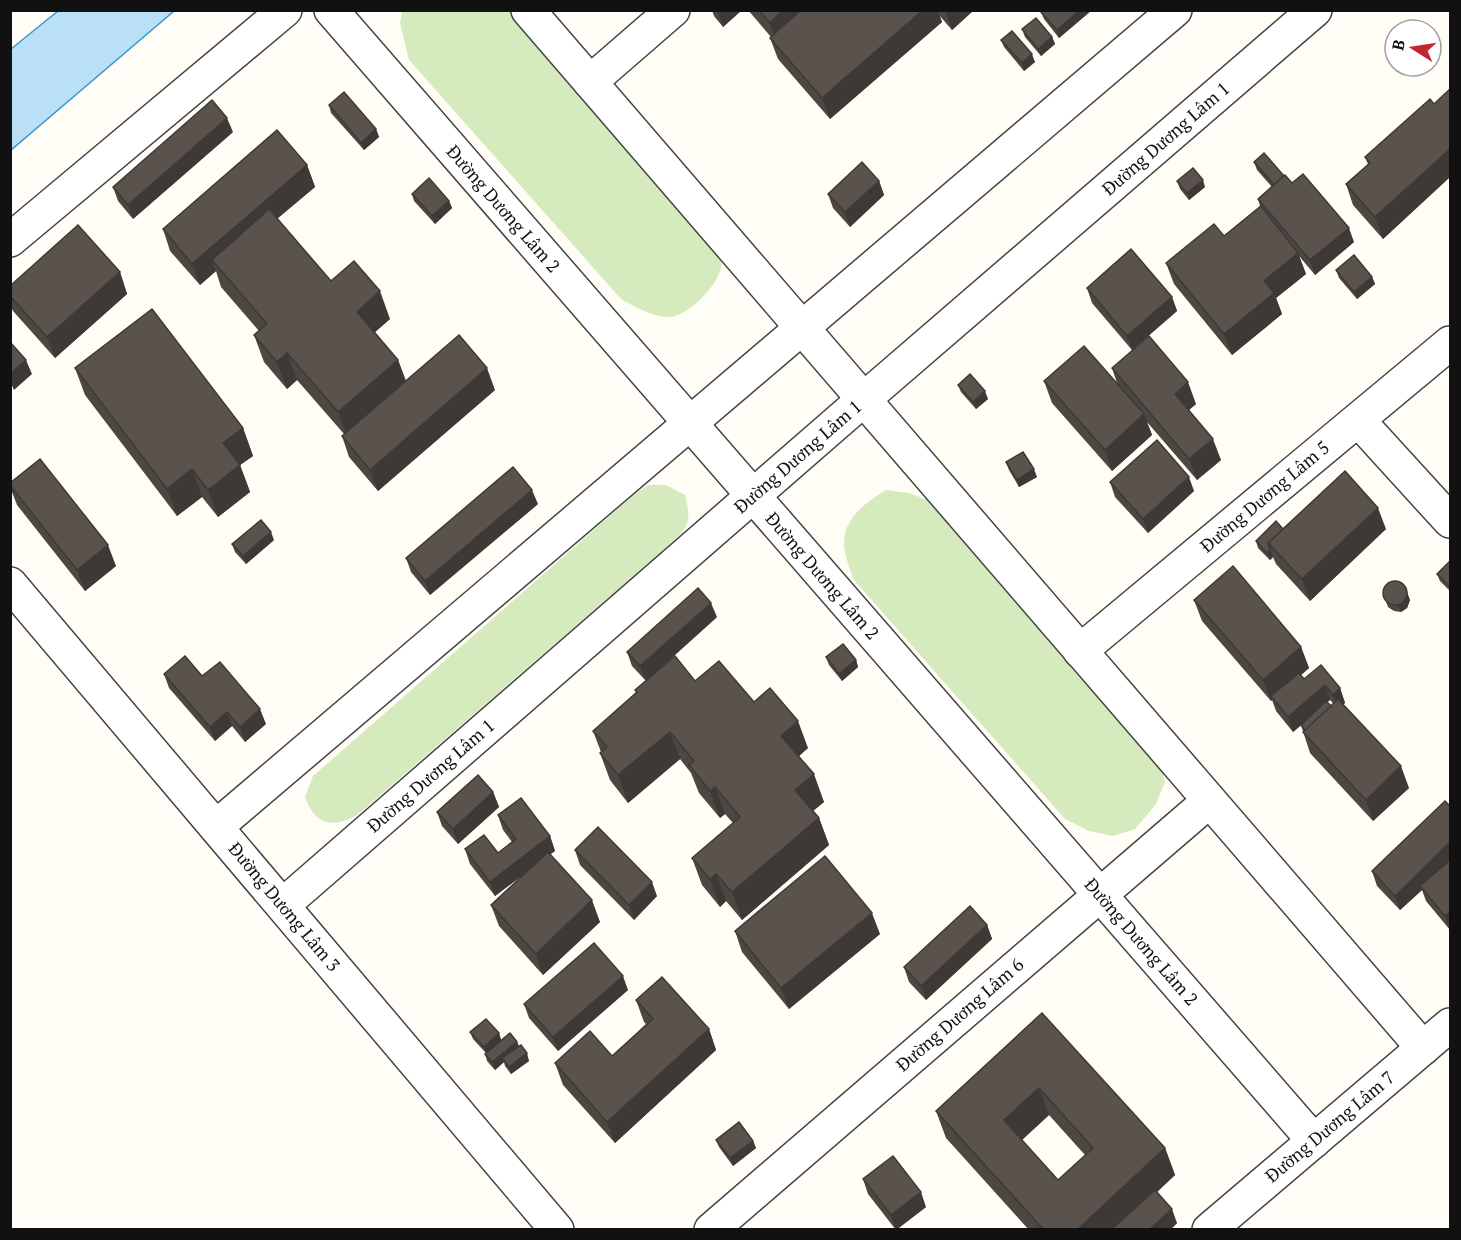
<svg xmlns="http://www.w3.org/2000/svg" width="1461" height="1240" font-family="'PT Serif',serif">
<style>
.green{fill:#d5ebbd}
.water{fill:#b9e0f7;stroke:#3f96cf;stroke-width:1.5}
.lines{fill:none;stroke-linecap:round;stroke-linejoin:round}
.minor-casing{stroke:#444;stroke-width:36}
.minor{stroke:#fff;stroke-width:33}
.wall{fill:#4d4742;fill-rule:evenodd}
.shaded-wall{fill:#3f3936}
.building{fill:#5a524d;stroke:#3f3936;stroke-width:1.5;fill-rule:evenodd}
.labels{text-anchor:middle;stroke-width:6;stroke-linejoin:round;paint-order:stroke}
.street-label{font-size:18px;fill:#111;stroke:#fff}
</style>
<rect width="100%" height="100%" fill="#fffdf5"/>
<g class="green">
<path d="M402 11H519L717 242C719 248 722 254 722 260 723 281 691 314 671 317 657 319 634 306 622 300L409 60 400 23Z"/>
<path d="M649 485H666L685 495C694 528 684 530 661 552L357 815C332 829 315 825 305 797L313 776 636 493Z"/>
<path d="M886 490 909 493 938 504 1159 762 1165 782 1156 804 1135 829 1113 836 1089 831 1065 819 853 579C850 568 844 554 844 543 844 518 866 502 886 490Z"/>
</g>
<polygon class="water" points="58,11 174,11 11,150 11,49"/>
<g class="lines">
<g class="minor-casing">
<g id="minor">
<polyline points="331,10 1314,1141"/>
<polyline points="528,10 1423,1048"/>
<polyline points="590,82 673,10"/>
<polyline points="10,240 285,10"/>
<polyline points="1358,420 1450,521"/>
<polyline points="10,584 557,1230"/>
<polyline points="1080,651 1450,343"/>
<polyline points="216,827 1175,10"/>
<polyline points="283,905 863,400 1315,10"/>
<polyline points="711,1230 1209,801"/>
<polyline points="1209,1230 1450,1025"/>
</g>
</g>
<use href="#minor" class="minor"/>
</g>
<g class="wall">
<polygon points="712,10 742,10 723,27 714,16"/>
<polygon points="748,10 974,10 952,30 939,15 942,22 830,119 778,59 770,38 771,37"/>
<polygon points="1092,10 1059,38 1044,19 1041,12"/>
<polygon points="1022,29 1052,37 1055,44 1041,56 1025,37"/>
<polygon points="1001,40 1035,62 1024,71 1004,47"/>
<polygon points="1450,89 1450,177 1383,239 1353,205 1346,184 1368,164 1365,157 1434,104"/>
<polygon points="329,105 376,129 379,137 364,150 331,113"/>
<polygon points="233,132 133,219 118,201 113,187"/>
<polygon points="1254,162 1284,176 1354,242 1315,275 1299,256 1306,274 1276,298 1282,314 1232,355 1174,284 1166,263 1224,236 1260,206 1258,199 1272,187 1257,170"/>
<polygon points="307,165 315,187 277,218 331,281 390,319 375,332 398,360 406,381 495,390 378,491 349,457 342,436 344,434 297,380 287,389 264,362 254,335 259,331 221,287 216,271 200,285 170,251 163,229"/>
<polygon points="879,181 884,195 850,227 833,208 828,194"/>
<polygon points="1177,181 1205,187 1189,200 1180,189"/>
<polygon points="412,194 449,201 452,208 435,224 414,201"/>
<polygon points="1336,270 1372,277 1375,284 1357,299 1339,278"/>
<polygon points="120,272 127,294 55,358 13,311 10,304 10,286"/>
<polygon points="1087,288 1172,297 1177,311 1132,350 1092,303"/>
<polygon points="75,368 243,428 253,456 240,465 250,492 218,517 202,497 177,516 85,395"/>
<polygon points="1112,368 1196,404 1189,410 1221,460 1197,480 1147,422 1152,435 1112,471 1052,403 1044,381 1117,383"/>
<polygon points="958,385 988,399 976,409 961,392"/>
<polygon points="1006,462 1037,477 1019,487 1009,470"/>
<polygon points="1110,482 1194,491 1148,533 1115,497"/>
<polygon points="10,483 116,566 85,591 17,505 10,487"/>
<polygon points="538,504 430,595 411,572 406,558"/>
<polygon points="1283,529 1386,529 1310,601 1276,564 1273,557 1270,560 1258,548 1256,541"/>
<polygon points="274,540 246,564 235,552 232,544"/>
<polygon points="1450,561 1450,591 1440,581 1437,574"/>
<polygon points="1383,593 1410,600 1407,608 1401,612 1394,611 1388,607"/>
<path d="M1194 600 1301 647 1309 668 1301 675 1304 679 1340 688 1345 703 1343 704 1409 788 1373 821 1310 753 1301 725 1306 721 1293 732 1276 711 1272 700 1271 701 1202 621ZM1330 700 1333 703 1331 706 1327 702Z"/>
<polygon points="717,617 646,681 632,666 627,652"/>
<polygon points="826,657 856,660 858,667 842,681 829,665"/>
<polygon points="164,674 202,676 266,724 245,742 232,726 215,741 169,688"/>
<polygon points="695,681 754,702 808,748 798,757 824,802 813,811 819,818 829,845 742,920 726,901 720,907 702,885 692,858 733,823 725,814 720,818 699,793 691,773 680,759 628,803 610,780 600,753 601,752 593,731 636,693 635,690"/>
<polygon points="493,792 499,807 458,844 442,826 437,812"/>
<polygon points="1450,806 1450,930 1426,901 1422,890 1400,910 1377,886 1372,871"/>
<polygon points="498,815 550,836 555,851 550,854 600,922 543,975 499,926 491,905 524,874 495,896 470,864 465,849 498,853 512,842 503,830"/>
<polygon points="575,850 657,896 634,920 580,865"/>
<polygon points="987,925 992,939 926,1000 909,982 904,967"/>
<polygon points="735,931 880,934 789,1009 742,952"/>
<polygon points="628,990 558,1051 529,1018 524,1004"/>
<polygon points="636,1000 709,1029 716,1050 615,1143 563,1085 555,1063 612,1056 646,1024 644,1022"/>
<path d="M1042 1013 1165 1148 1175 1175 1157 1192 1177 1223 1170 1230H1029L946 1138 936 1111ZM1049 1115 1085 1155 1058 1180 1022 1140Z"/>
<polygon points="470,1032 499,1033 501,1040 517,1042 519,1046 529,1061 511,1074 505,1066 504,1062 495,1070 487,1061 485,1054 486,1053 473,1039"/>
<polygon points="716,1140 753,1141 756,1148 733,1166 719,1147"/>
<polygon points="863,1179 926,1207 896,1230 868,1194"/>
</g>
<g class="shaded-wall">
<polygon points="720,10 742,10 723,27 718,12"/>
<polygon points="783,10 815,10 777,44 770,23"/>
<polygon points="923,10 938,10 942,22 830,119 822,98"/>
<polygon points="945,10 974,10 952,30"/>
<polygon points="1080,10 1092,10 1059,38 1057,30"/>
<polygon points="1052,37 1055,44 1041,56 1038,49"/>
<polygon points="1032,54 1035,62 1024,71 1022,63"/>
<polygon points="227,118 233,132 133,219 128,205"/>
<polygon points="376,129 379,137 364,150 361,143"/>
<polygon points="1450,149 1450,177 1383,239 1375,217"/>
<polygon points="307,165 315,187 219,268 212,260 216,271 200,285 192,264"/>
<polygon points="1203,180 1205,187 1189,200 1187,193"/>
<polygon points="879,181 884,195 850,227 845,212"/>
<polygon points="449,201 452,208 435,224 432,216"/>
<polygon points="1349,228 1354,242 1315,275 1310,260"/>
<polygon points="1298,253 1306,274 1276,298 1282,314 1232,355 1224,334 1264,281"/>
<polygon points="120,272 127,294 55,358 47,337"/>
<polygon points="1372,277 1375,284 1357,299 1354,292"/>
<polygon points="380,291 390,319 367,339 357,312"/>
<polygon points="1172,297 1177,311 1132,350 1127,336"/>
<polygon points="287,353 297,380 287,389 277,362"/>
<polygon points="26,360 32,374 14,390 10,381 10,374"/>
<polygon points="398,360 408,387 348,439 338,412"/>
<polygon points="487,368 495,390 378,491 370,470"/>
<polygon points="1188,382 1196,404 1183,415 1175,394"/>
<polygon points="985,391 988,399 976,409 973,402"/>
<polygon points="1144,414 1152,435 1112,471 1105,450"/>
<polygon points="243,428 253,456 240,465 250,492 218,517 208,490 223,443"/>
<polygon points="1213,439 1221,460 1197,480 1189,459"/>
<polygon points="192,469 202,497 177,516 167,489"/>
<polygon points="1034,469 1037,477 1019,487 1017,480"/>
<polygon points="1189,477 1194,491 1148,533 1143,519"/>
<polygon points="532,490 538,504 430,595 425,581"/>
<polygon points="1378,508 1386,529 1310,601 1302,579"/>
<polygon points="271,532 274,540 246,564 243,556"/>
<polygon points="108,545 116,566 85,591 77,570"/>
<polygon points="1270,550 1273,557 1270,560 1267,553"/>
<polygon points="1405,586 1410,600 1407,608 1401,612 1398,605"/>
<polygon points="711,603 717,617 646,681 640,666"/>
<polygon points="1301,647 1309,668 1273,699 1271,696 1272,700 1271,701 1263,680"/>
<polygon points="856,660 858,667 842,681 839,674"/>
<polygon points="1325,685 1330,700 1293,732 1288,717"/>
<polygon points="1340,688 1345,703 1338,709 1333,695"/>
<polygon points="260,709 266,724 245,742 240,727"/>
<polygon points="227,712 232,726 215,741 210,727"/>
<polygon points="798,721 808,748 791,763 781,736"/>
<polygon points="670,732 680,759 628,803 618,775"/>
<polygon points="1401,766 1409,788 1373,821 1366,800"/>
<polygon points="814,774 824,802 805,817 795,790"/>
<polygon points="715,787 725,814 720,818 710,791"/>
<polygon points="493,792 499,807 458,844 453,829"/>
<polygon points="819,818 829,845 742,920 732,892"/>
<polygon points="550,836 555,851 495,896 490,882"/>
<polygon points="1450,842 1450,862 1420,886 1422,890 1400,910 1395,896"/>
<polygon points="716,874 726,901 720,907 710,879"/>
<polygon points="652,882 657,896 634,920 629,905"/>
<polygon points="592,900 600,922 543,975 536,954"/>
<polygon points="1450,912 1450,930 1445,916"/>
<polygon points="872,913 880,934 789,1009 781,988"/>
<polygon points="987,925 992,939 926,1000 921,986"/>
<polygon points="623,976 628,990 558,1051 553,1037"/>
<polygon points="709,1029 716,1050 615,1143 607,1122"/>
<polygon points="499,1033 501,1040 486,1054 484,1047"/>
<polygon points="517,1042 520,1049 502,1058 504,1062 495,1070 492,1062"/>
<polygon points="527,1053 529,1061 511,1074 509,1067"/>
<polygon points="1039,1088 1049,1115 1014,1147 1004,1120"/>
<polygon points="753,1141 756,1148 733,1166 730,1158"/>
<polygon points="1165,1148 1175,1175 1116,1230 1077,1230"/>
<polygon points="921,1192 926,1207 896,1230 891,1215"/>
<polygon points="1172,1209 1177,1223 1170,1230 1149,1230"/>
</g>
<g class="building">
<polygon points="759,10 783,10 770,23"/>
<polygon points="801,10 923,10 822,98 770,38"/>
<polygon points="1043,10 1080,10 1057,30 1041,12"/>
<polygon points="1036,18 1052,37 1038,49 1022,29"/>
<polygon points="1012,31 1032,54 1022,63 1001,40"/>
<polygon points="1450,89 1450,149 1375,217 1346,184 1370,163 1365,157 1430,99 1434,104"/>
<polygon points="344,92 376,129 361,143 329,105"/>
<polygon points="212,100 227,118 128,205 113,187"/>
<polygon points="277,130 307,165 192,264 163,229"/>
<polygon points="1264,153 1284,176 1274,185 1254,162"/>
<polygon points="862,162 879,181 845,212 828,194"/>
<polygon points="1193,168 1203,180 1187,193 1177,181"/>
<polygon points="1303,174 1349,228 1310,260 1258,199 1285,175 1292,183"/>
<polygon points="429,178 449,201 432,216 412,194"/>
<polygon points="1261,206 1298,253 1264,281 1274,293 1224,334 1166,263 1214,224 1224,236"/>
<polygon points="269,209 331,281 354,261 380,291 357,312 398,360 338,412 287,353 277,362 254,335 267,324 212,260"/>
<polygon points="78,225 120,272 47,337 10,296 10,286"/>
<polygon points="1131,249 1172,297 1127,336 1087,288"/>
<polygon points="1354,255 1372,277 1354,292 1336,270"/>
<polygon points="152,309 243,428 223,443 240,465 208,490 192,469 167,489 75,368"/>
<polygon points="459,335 487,368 370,470 342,436"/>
<polygon points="1149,336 1188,382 1175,394 1213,439 1189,459 1112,368"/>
<polygon points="10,342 26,360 10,374"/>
<polygon points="1084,346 1144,414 1105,450 1044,381"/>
<polygon points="970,374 985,391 973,402 958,385"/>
<polygon points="1157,440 1189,477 1143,519 1110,482"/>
<polygon points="1023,452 1034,469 1017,480 1006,462"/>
<polygon points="40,459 108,545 77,570 10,485 10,483"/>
<polygon points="513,467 532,490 425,581 406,558"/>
<polygon points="1345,471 1378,508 1302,579 1268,543"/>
<polygon points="261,520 271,532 243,556 232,544"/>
<polygon points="1276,521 1283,529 1268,543 1270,550 1267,553 1256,541"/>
<polygon points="1450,561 1450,587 1437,574"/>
<polygon points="1233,566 1301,647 1263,680 1194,600"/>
<circle cx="1395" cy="593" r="12"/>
<polygon points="698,588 711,603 640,666 627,652"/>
<polygon points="843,644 856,660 839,674 826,657"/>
<polygon points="185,656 202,676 220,662 260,709 240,727 227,712 210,727 164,674"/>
<polygon points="675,656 695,681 719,661 754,702 770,688 798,721 781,736 814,774 795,790 819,818 732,892 716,874 710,879 692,858 740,817 715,787 710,791 689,765 694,761 670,732 618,775 600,753 607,747 593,731 637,692 635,690"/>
<polygon points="1321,665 1340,688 1333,695 1325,685 1288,717 1271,696 1299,673 1304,679"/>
<polygon points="1338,699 1401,766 1366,800 1303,732"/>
<polygon points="1326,701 1331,706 1305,730 1301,725"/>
<polygon points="478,775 493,792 453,829 437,812"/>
<polygon points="521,798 550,836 490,882 465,849 484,835 498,853 516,839 498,815"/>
<polygon points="1445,801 1450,806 1450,842 1395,896 1372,871"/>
<polygon points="598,827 652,882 629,905 575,850"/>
<polygon points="548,852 592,900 536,954 491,905"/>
<polygon points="825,856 872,913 781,988 735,931"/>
<polygon points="1450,860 1450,912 1445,916 1420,886"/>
<polygon points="970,906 987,925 921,986 904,967"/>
<polygon points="594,943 623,976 553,1037 524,1004"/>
<polygon points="662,977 709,1029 607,1122 555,1063 590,1031 612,1056 653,1019 636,1000"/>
<path d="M1042 1013 1165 1148 1077 1230H1044L936 1111ZM1039 1088 1093 1148 1058 1180 1004 1120Z"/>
<polygon points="486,1019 499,1033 484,1047 470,1032"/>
<polygon points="510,1033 517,1042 492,1062 485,1054"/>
<polygon points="521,1045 527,1053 509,1067 502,1058"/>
<polygon points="739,1122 753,1141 730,1158 716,1140"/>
<polygon points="893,1156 921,1192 891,1215 863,1179"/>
<polygon points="1155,1190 1172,1209 1149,1230 1111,1230"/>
</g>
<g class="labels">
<g class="street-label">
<text transform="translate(1166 139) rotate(-41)" y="6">Đường Dương Lâm 1</text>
<text transform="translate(503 209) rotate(49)" y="6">Đường Dương Lâm 2</text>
<text transform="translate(798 457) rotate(-41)" y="6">Đường Dương Lâm 1</text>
<text transform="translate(1265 497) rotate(-40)" y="6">Đường Dương Lâm 5</text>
<text transform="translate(822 576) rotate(49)" y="6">Đường Dương Lâm 2</text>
<text transform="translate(431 776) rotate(-41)" y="6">Đường Dương Lâm 1</text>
<text transform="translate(284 907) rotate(50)" y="6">Đường Dương Lâm 3</text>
<text transform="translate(1141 942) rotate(49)" y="6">Đường Dương Lâm 2</text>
<text transform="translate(960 1015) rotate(-41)" y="6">Đường Dương Lâm 6</text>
<text transform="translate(1330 1127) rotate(-40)" y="6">Đường Dương Lâm 7</text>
</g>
</g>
<rect width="1461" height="1240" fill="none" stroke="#111111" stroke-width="24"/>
<g transform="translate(1413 48) rotate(282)"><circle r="28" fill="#ffffff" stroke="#a0a0a0" stroke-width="1.5"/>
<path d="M0-4.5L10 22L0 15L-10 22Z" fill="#c4262e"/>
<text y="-9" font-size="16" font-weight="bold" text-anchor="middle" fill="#111111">B</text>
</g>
</svg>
